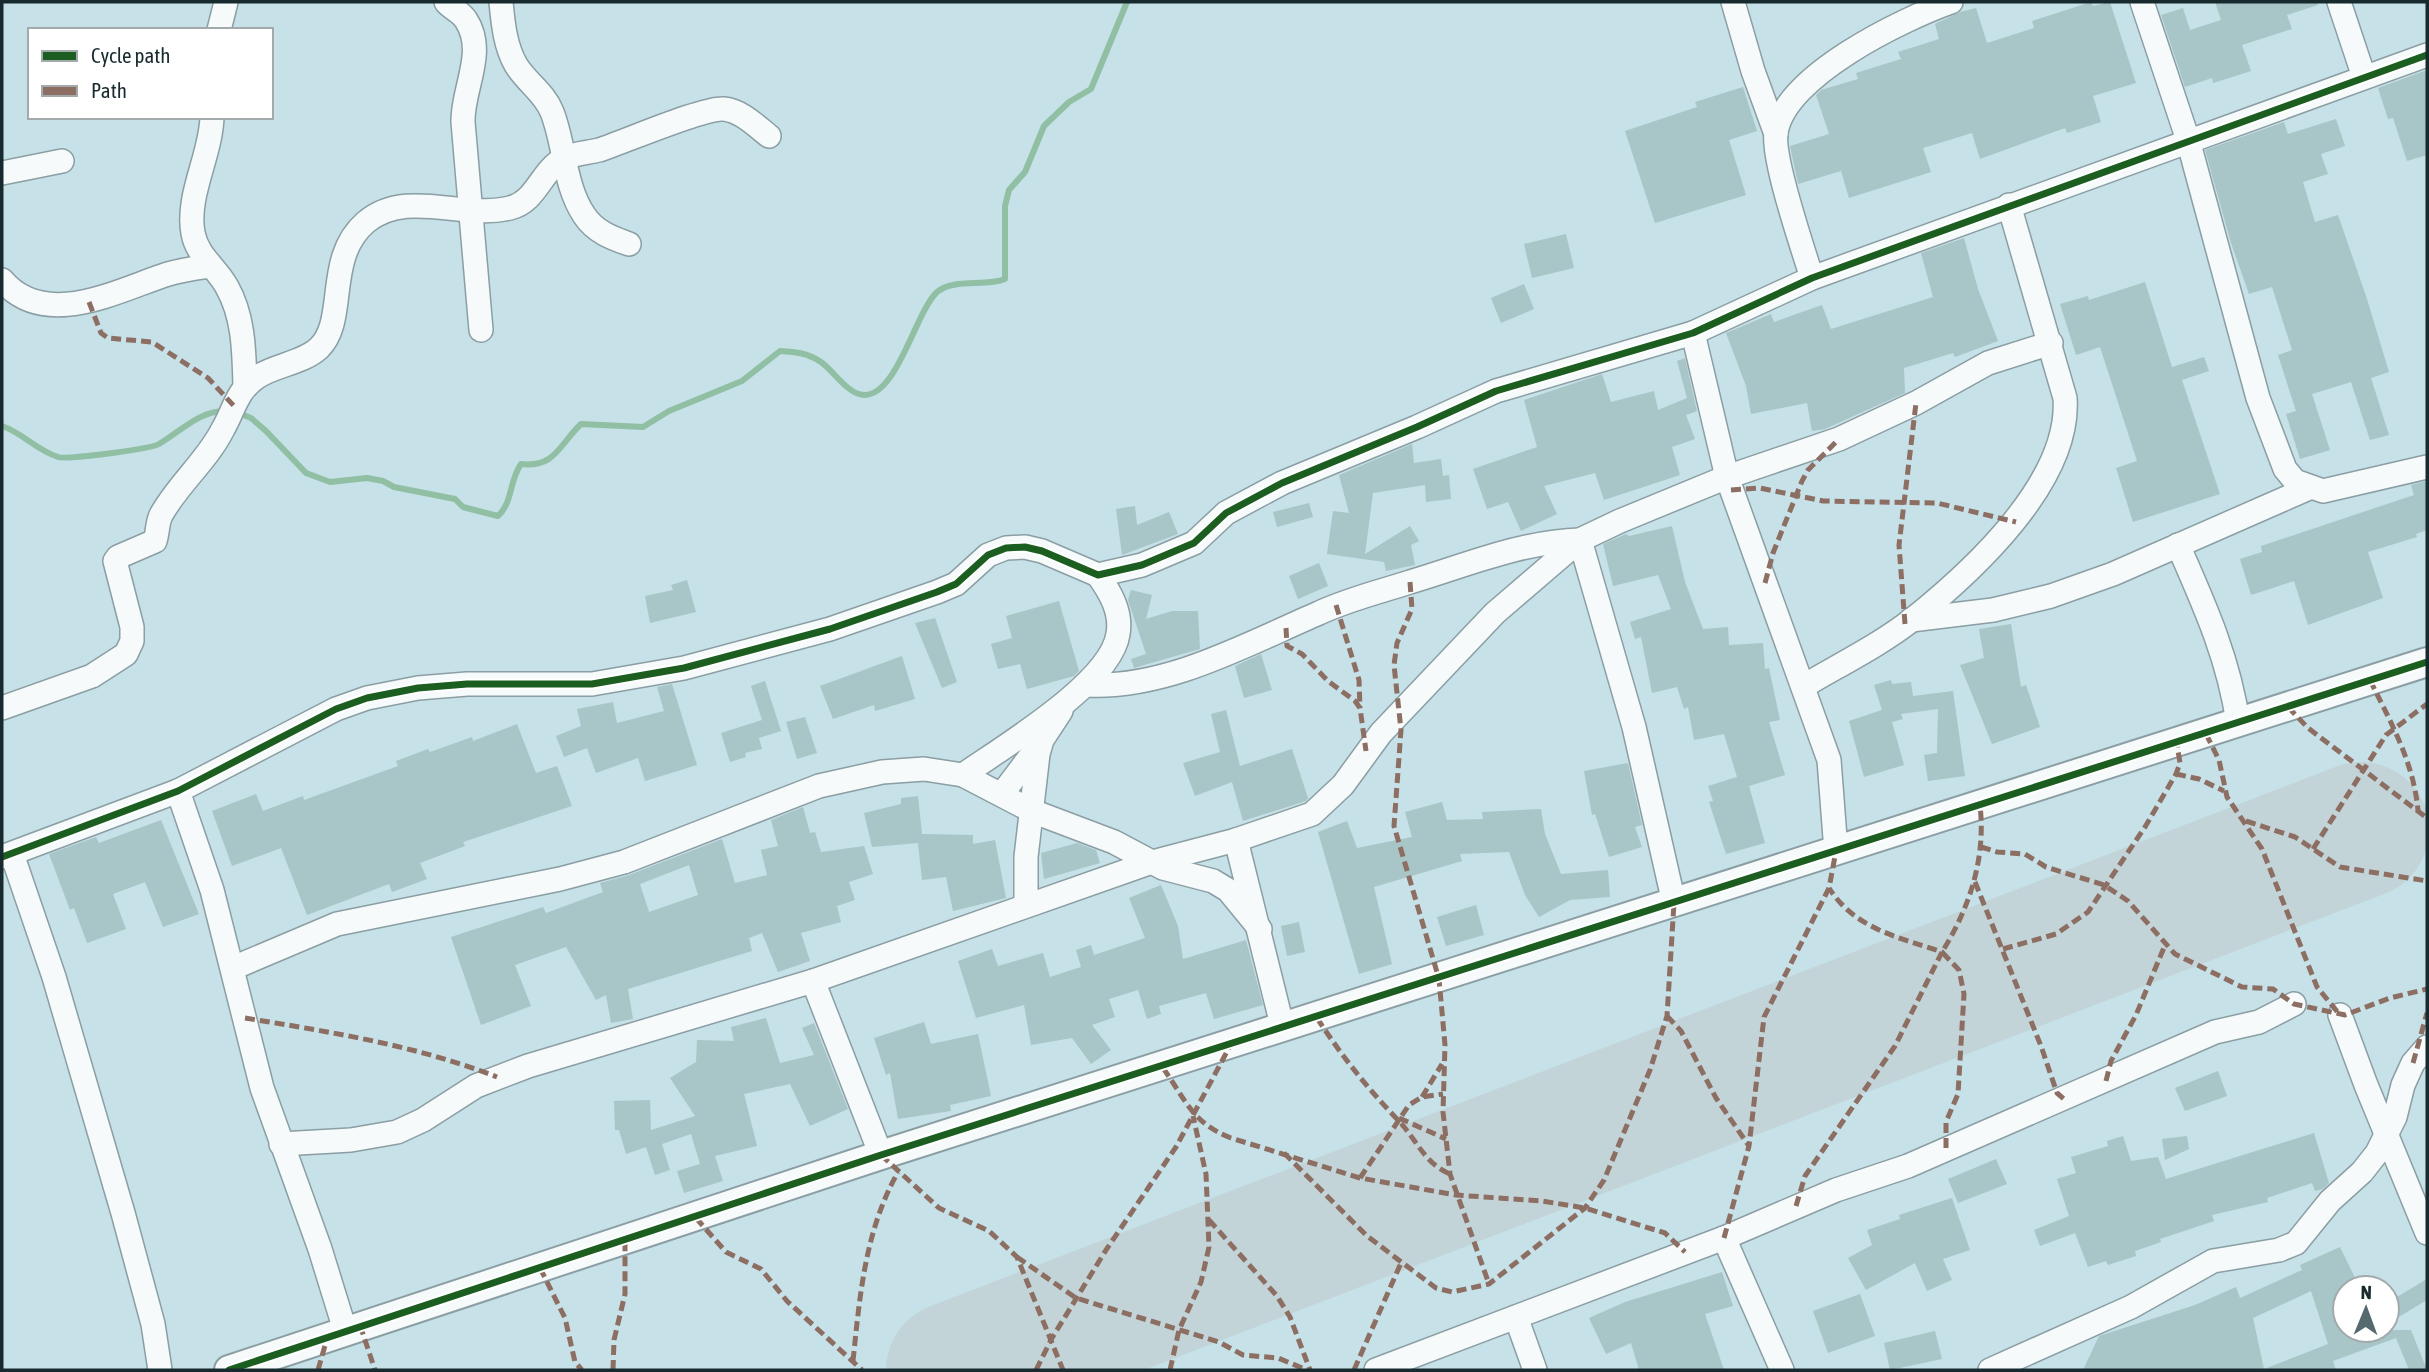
<svg xmlns="http://www.w3.org/2000/svg" width="2429" height="1372" font-family="'Asap Condensed',sans-serif">
<style>
.lines{fill:none;stroke-linecap:round;stroke-linejoin:round}
.stream{stroke:#90bfa4;stroke-width:6}
.runway{stroke:#c2d4d8;stroke-width:136}
.building{fill:#a8c5c7;fill-rule:evenodd}
.minor-casing{stroke:#8a9ea3;stroke-width:26}
.tertiary-casing{stroke:#8a9ea3;stroke-width:32}
.minor{stroke:#f6fafb;stroke-width:23}
.tertiary{stroke:#f6fafb;stroke-width:28}
.quiet{stroke:#8d6e63;stroke-width:5;stroke-dasharray:10 5;stroke-linecap:butt}
.cycleway-casing{stroke:#fff;stroke-width:11}
.cycleway{stroke:#1b5e20;stroke-width:7}
</style>
<rect width="100%" height="100%" fill="#c6e1e7"/>
<g class="lines">
<g class="stream">
<path d="M236 412 251 418 266 431 306 473 330 482 367 478 383 481 394 487 455 499 463 507 498 516C513 502 509 481 521 464 555 468 559 445 581 424L643 427 669 411 742 381 780 351C796 352 808 353 821 362 834 371 847 394 864 395 897 396 915 313 937 292 953 278 986 287 1005 279V206L1009 190 1025 172 1044 126 1069 102 1091 89 1127 2"/>
<path d="M2 426C23 433 36 450 58 457 67 460 150 449 159 444 181 431 199 411 225 411"/>
</g>
<polyline class="runway" points="954,1370 2361,830"/>
</g>
<g class="building">
<polygon points="2091,2 2093,6 2110,2 2136,83 2093,96 2101,122 2067,133 2065,128 1980,159 1972,133 1923,148 1931,172 1849,198 1841,171 1798,184 1790,146 1829,134 1816,95 1821,90 1858,79 1856,73 1901,59 1898,52 1939,39 1935,24 1960,12 1976,8 1987,43 2034,28 2032,21"/>
<polygon points="2215,2 2317,2 2318,5 2287,15 2292,29 2242,45 2251,71 2213,83 2212,78 2185,87 2161,15 2183,8 2190,30 2221,20"/>
<polygon points="2427,70 2427,155 2407,161 2393,118 2388,119 2378,88"/>
<polygon points="1743,87 1757,131 1729,140 1746,195 1655,223 1625,131 1697,107 1695,102"/>
<polygon points="2336,119 2345,146 2321,154 2328,174 2303,182 2315,222 2338,215 2367,299 2389,372 2371,378 2389,435 2370,440 2351,382 2312,394 2330,450 2300,459 2286,414 2296,411 2278,355 2292,350 2272,287 2249,294 2231,243 2205,150 2284,122 2288,134"/>
<polygon points="1566,234 1574,268 1532,278 1524,244"/>
<polygon points="1964,238 1978,289 1998,341 1955,357 1953,353 1904,368 1905,393 1825,429 1812,431 1807,403 1751,414 1746,386 1726,333 1771,314 1774,322 1822,305 1831,329 1933,297 1921,253"/>
<polygon points="2145,282 2172,367 2204,357 2209,371 2182,380 2220,494 2133,522 2116,468 2137,461 2100,347 2076,355 2060,304 2088,296 2089,300"/>
<polygon points="1524,284 1534,309 1501,323 1491,298"/>
<polygon points="1685,358 1697,411 1686,415 1695,439 1672,447 1680,475 1604,500 1595,473 1544,486 1557,514 1521,531 1508,502 1487,509 1473,469 1537,447 1524,400 1602,374 1611,402 1654,391 1658,410 1687,398 1677,361"/>
<polygon points="1412,444 1414,463 1441,459 1443,476 1449,475 1451,499 1426,502 1425,485 1373,493 1365,554 1410,526 1419,541 1411,545 1415,565 1386,571 1384,562 1327,554 1333,511 1349,513 1339,475"/>
<polygon points="2427,481 2427,530 2416,534 2417,537 2368,552 2383,598 2308,625 2294,581 2251,595 2240,559 2262,552 2261,546 2414,495 2411,485"/>
<polygon points="1309,503 1313,517 1277,527 1273,512"/>
<polygon points="1135,506 1137,525 1169,512 1178,534 1122,555 1116,509"/>
<polygon points="1672,526 1685,582 1703,629 1728,627 1729,645 1763,643 1765,669 1769,668 1780,720 1769,722 1785,775 1749,786 1765,843 1726,854 1709,802 1713,801 1708,786 1737,777 1724,734 1694,740 1688,707 1684,709 1677,687 1652,693 1641,637 1635,639 1630,622 1671,609 1658,575 1613,586 1603,544 1626,534 1629,536"/>
<polygon points="1319,563 1328,586 1298,599 1289,576"/>
<polygon points="687,580 696,612 650,623 645,596 673,590 671,585"/>
<polygon points="1131,590 1152,595 1146,619 1172,611 1198,611 1200,649 1134,668 1131,659 1146,654 1128,600"/>
<polygon points="1059,601 1079,671 1074,676 1027,689 1020,664 998,669 991,644 1012,638 1006,616"/>
<polygon points="935,618 957,682 942,688 915,623"/>
<polygon points="2011,624 2021,687 2026,685 2040,727 1992,744 1960,665 1984,658 1979,629"/>
<polygon points="1261,654 1272,690 1244,698 1235,666"/>
<polygon points="902,656 915,699 875,711 874,705 833,719 820,686"/>
<polygon points="1891,680 1892,684 1911,682 1913,696 1953,691 1965,776 1928,781 1924,755 1937,753 1938,709 1901,714 1903,719 1892,722 1904,765 1864,777 1849,721 1882,710 1874,685"/>
<polygon points="765,681 781,731 759,738 762,749 745,753 746,757 730,762 721,733 762,720 751,686"/>
<polygon points="672,684 697,765 645,781 638,758 596,773 587,748 564,757 556,736 581,726 577,709 613,702 617,723 664,711 657,687"/>
<polygon points="1226,710 1240,766 1292,749 1308,798 1306,801 1243,821 1232,782 1195,796 1183,763 1220,752 1211,714"/>
<polygon points="805,717 817,753 797,759 786,722"/>
<polygon points="517,724 536,773 557,766 572,806 463,842 465,846 420,863 427,879 392,892 389,884 307,915 281,848 232,866 212,811 256,794 263,811 303,796 304,800 398,766 396,761 428,749 430,752 472,737 473,741"/>
<polygon points="1628,763 1642,825 1635,827 1642,847 1609,857 1595,814 1592,815 1584,771"/>
<polygon points="918,796 922,834 973,835 973,844 995,840 1006,898 953,911 946,877 922,880 918,843 872,847 864,813 901,804 901,798"/>
<polygon points="1442,802 1447,820 1483,819 1482,812 1541,809 1545,834 1561,874 1608,870 1610,897 1570,900 1539,917 1525,895 1509,852 1460,854 1462,861 1374,887 1392,964 1359,974 1318,832 1347,821 1357,848 1412,837 1405,812"/>
<path d="M803 807 810 833 815 832 821 852 864 846 873 874 849 882 855 900 837 906 841 922 801 933 810 961 778 972 762 933 749 938 752 951 628 989 633 1019 611 1023 606 995 596 1000 566 947 515 965 531 1006 481 1025 451 937 543 907 546 913 603 892 600 883 629 875 722 839 735 883 767 875 761 850 778 846 771 820ZM689 865 698 895 649 912 640 884Z"/>
<polygon points="161,820 199,914 163,927 145,882 113,894 126,929 87,943 74,908 70,910 49,854 96,837 99,843"/>
<polygon points="1077,843 1096,850 1100,863 1044,879 1041,853"/>
<polygon points="1161,885 1178,926 1183,959 1246,940 1263,1005 1214,1019 1206,993 1159,1006 1161,1014 1147,1019 1138,990 1109,999 1115,1017 1092,1025 1111,1050 1091,1064 1072,1038 1031,1045 1024,1005 976,1018 958,961 992,949 998,966 1043,953 1050,977 1081,967 1076,950 1091,945 1094,955 1145,938 1129,898"/>
<polygon points="1476,905 1484,935 1446,946 1437,917"/>
<polygon points="1299,922 1305,952 1287,956 1281,926"/>
<polygon points="766,1018 780,1063 814,1055 802,1028 814,1023 848,1109 810,1126 790,1084 744,1094 757,1146 715,1156 723,1181 684,1193 677,1171 700,1164 691,1134 662,1144 670,1170 655,1175 646,1147 626,1154 619,1130 615,1130 614,1101 650,1100 651,1130 695,1116 670,1078 696,1062 697,1040 734,1041 731,1027"/>
<polygon points="924,1022 931,1044 978,1034 991,1096 950,1105 951,1111 898,1119 890,1073 886,1075 874,1038"/>
<polygon points="2218,1071 2227,1096 2185,1111 2175,1088"/>
<polygon points="2314,1133 2329,1183 2323,1189 2315,1191 2312,1183 2267,1198 2268,1202 2212,1215 2214,1221 2160,1239 2161,1242 2135,1251 2136,1256 2108,1265 2106,1261 2088,1267 2075,1233 2040,1246 2034,1230 2069,1216 2057,1179 2076,1173 2071,1157 2108,1146 2107,1141 2123,1136 2131,1161 2158,1157 2166,1179"/>
<polygon points="2187,1136 2189,1149 2165,1160 2162,1139"/>
<polygon points="1996,1159 2007,1184 1958,1203 1948,1179"/>
<polygon points="1952,1198 1970,1250 1943,1259 1952,1280 1927,1291 1915,1263 1866,1290 1848,1258 1872,1245 1867,1230 1900,1219 1899,1215"/>
<path d="M2340 1247 2360 1288H2345V1330H2411L2427 1370H2409L2396 1338 2333 1361 2336 1370H2083L2099 1336 2195 1305 2236 1287 2240 1298 2302 1270 2300 1265ZM2311 1291 2328 1344 2264 1369 2253 1318Z"/>
<polygon points="1722,1272 1733,1306 1705,1314 1724,1370 1639,1370 1631,1343 1606,1354 1589,1318 1625,1302"/>
<polygon points="2427,1279 2427,1300 2387,1324 2387,1303"/>
<polygon points="1860,1294 1875,1336 1828,1353 1813,1311"/>
<polygon points="1935,1331 1942,1359 1890,1370 1884,1343"/>
</g>
<g class="lines">
<g class="minor-casing">
<g id="minor">
<path d="M446 2C452 9 461 12 466 20 487 52 462 89 463 122L481 330"/>
<path d="M501 2C503 23 505 46 516 65 527 83 544 92 552 112 565 145 564 185 584 215 595 232 612 238 629 244"/>
<polyline points="1733,2 1753,71 1776,134"/>
<polyline points="2142,2 2188,140 2258,398 2285,469 2295,481 2323,491 2427,467"/>
<polyline points="2339,2 2364,77"/>
<polyline points="219,30 226,2"/>
<path d="M212 117C211 155 186 196 193 233 197 256 217 268 227 287 244 317 244 352 245 386"/>
<polyline points="2,173 62,161"/>
<path d="M1812 278C1803 249 1772 159 1776 133 1784 76 1903 19 1951 2"/>
<path d="M2 280C45 331 118 290 168 274 181 270 196 268 210 266"/>
<polyline points="1693,333 1727,477 1829,760 1836,851"/>
<path d="M2178 545C2204 604 2229 659 2238 723"/>
<polyline points="1911,620 1993,610 2051,596 2113,574 2309,488"/>
<path d="M1087 685C1167 689 1247 644 1319 613 1349 599 1379 592 1410 582 1467 565 1520 542 1580 540L1634 727 1674 903"/>
<path d="M1804 686C1839 665 1880 645 1913 619 1973 571 2071 481 2065 398L2009 205"/>
<path d="M2 708 92 676 126 654 132 641V627L115 561 118 557 155 541C158 532 157 523 161 515 178 484 207 461 223 429 234 410 237 390 257 377 275 365 303 363 319 348 348 320 324 258 366 222 407 188 463 220 510 208 537 201 540 172 563 159 574 153 587 153 599 150 624 142 704 107 724 109 742 111 756 126 769 136"/>
<path d="M963 775C1003 747 1111 683 1118 634 1122 612 1110 592 1098 575"/>
<polyline points="178,791 212,890 262,1088 320,1249 345,1330"/>
<polyline points="1002,794 1038,746"/>
<polyline points="1236,840 1283,1029"/>
<polyline points="12,854 54,977 123,1213 153,1324 160,1370"/>
<polyline points="2,857 178,791 336,709 367,698 418,688 467,684 592,684 684,668 830,629 937,592 956,584 988,555 1006,548 1025,547 1042,551 1098,575 1142,565 1194,543 1226,513 1282,483 1417,427 1496,391 1693,333 1812,278 2427,55"/>
<polyline points="1026,905 1026,857 1038,754 1042,740 1061,711"/>
<polyline points="233,968 337,924 560,879 624,862 819,786 882,772 924,769 963,775 1032,811 1114,842 1163,868 1213,881 1228,890 1260,929"/>
<polyline points="813,981 881,1155"/>
<polyline points="2340,1015 2366,1085 2427,1233"/>
<polyline points="281,1144 351,1140 397,1132 423,1120 476,1086 528,1066 813,981 1152,862 1236,840 1312,814 1343,785 1381,733 1495,613 1580,540 1620,521 1727,477 1839,439 1916,403 1988,363 2051,343"/>
<polyline points="1724,1238 1782,1370"/>
<polyline points="1516,1317 1535,1370"/>
<polyline points="1376,1370 1724,1238 1836,1190 1908,1166 2215,1032 2259,1022 2294,1004"/>
<polyline points="1990,1370 2131,1307 2213,1261 2279,1250 2296,1243 2330,1201 2362,1172 2377,1153 2395,1117 2403,1085 2413,1063 2427,1047"/>
</g>
</g>
<g class="tertiary-casing">
<polyline id="tertiary" points="229,1370 881,1155 2427,662"/>
</g>
<use href="#minor" class="minor"/>
<use href="#tertiary" class="tertiary"/>
<g class="quiet">
<polyline points="89,302 101,333 108,338 152,342 208,378 234,406"/>
<polyline points="1731,490 1760,488 1823,501 1937,503 2016,522"/>
<polyline points="1410,582 1412,609 1397,643 1394,665 1401,730 1394,826 1439,979 1445,1045 1443,1112 1450,1174 1489,1284"/>
<polyline points="1765,583 1773,553 1802,481 1808,470 1839,439"/>
<polyline points="1336,605 1359,680 1360,708"/>
<polyline points="1905,624 1899,545 1916,403"/>
<polyline points="1286,628 1287,646 1302,654 1328,681 1355,701 1360,708 1366,751"/>
<path d="M2370 680C2391 723 2414 763 2418 811"/>
<polyline points="2288,707 2308,728 2427,818"/>
<polyline points="2206,734 2219,760 2227,797 2262,849 2317,987 2340,1015"/>
<polyline points="2176,774 2199,779 2224,791"/>
<polyline points="2246,821 2295,837 2340,867 2427,881"/>
<polyline points="1981,847 1997,852 2025,854 2046,867 2104,885 2128,901 2175,954 2242,987 2273,989 2294,1004 2345,1015 2390,998 2427,989"/>
<polyline points="2313,849 2386,735 2427,704"/>
<polyline points="1975,882 2041,1046 2057,1093 2064,1099"/>
<polyline points="2003,949 2056,934 2088,912 2145,827 2176,774 2180,763 2177,744"/>
<polyline points="1667,1016 1681,1031 1716,1098 1749,1146"/>
<path d="M245 1018C330 1032 415 1045 497 1077"/>
<path d="M1317 1018C1341 1055 1368 1089 1398 1120 1417 1140 1424 1163 1450 1174"/>
<polyline points="2413,1063 2427,1013"/>
<path d="M1163 1068C1186 1100 1192 1123 1231 1138L1360 1178 1456 1195 1542 1201 1585 1208 1665 1233 1685 1252"/>
<polyline points="2106,1081 2111,1061 2136,1015 2165,945"/>
<polyline points="1422,1097 1442,1064"/>
<polyline points="1399,1118 1446,1139"/>
<path d="M1946 1148V1122L1958 1094 1964 994 1959 970 1942 952C1970 907 1986 858 1980 805"/>
<polyline points="1284,1153 1367,1236 1436,1288 1452,1292 1489,1284 1585,1208 1604,1180 1650,1070 1667,1016 1674,903"/>
<polyline points="881,1155 939,1208 989,1231 1017,1257 1063,1370"/>
<polyline points="1360,1178 1409,1105 1422,1097 1443,1094"/>
<path d="M1796 1206 1805 1176 1895 1046 1942 952C1898 937 1855 929 1829 888"/>
<polyline points="696,1218 726,1252 761,1269 787,1301 862,1370"/>
<polyline points="1209,1220 1277,1296 1290,1317 1310,1370"/>
<polyline points="1724,1238 1749,1146 1764,1017 1829,888 1836,851"/>
<polyline points="1017,1257 1076,1298 1219,1342 1243,1355 1278,1358 1307,1370"/>
<polyline points="540,1268 565,1318 575,1362 582,1370"/>
<polyline points="360,1325 375,1370"/>
<path d="M853 1361C860 1294 865 1231 898 1172"/>
<polyline points="318,1370 328,1335"/>
<polyline points="613,1370 614,1340 625,1294 625,1240"/>
<polyline points="1036,1370 1052,1338 1106,1250 1176,1147 1230,1046"/>
<polyline points="1170,1370 1179,1330 1201,1282 1209,1247 1206,1174 1193,1116"/>
<polyline points="1354,1370 1401,1263"/>
</g>
<g class="cycleway-casing">
<g id="cycleway">
<polyline points="2,857 178,791 336,709 367,698 418,688 467,684 592,684 684,668 830,629 937,592 956,584 988,555 1006,548 1025,547 1042,551 1098,575 1142,565 1194,543 1226,513 1282,483 1417,427 1496,391 1693,333 1812,278 2427,55"/>
<polyline points="229,1370 881,1155 2427,662"/>
</g>
</g>
<use href="#cycleway" class="cycleway"/>
</g>
<rect width="2429" height="1372" fill="none" stroke="#172a2e" stroke-width="7"/>
<rect x="28" y="28" width="245" height="91" fill="#ffffff" stroke="#a2aaab" stroke-width="2"/>
<rect x="42" y="51" width="35" height="10" fill="#1b5e20" stroke="#a2aaab" stroke-width="2"/>
<text x="91" y="63" font-size="21" fill="#172a2e">Cycle path</text>
<rect x="42" y="86" width="35" height="10" fill="#8d6e63" stroke="#a2aaab" stroke-width="2"/>
<text x="91" y="98" font-size="21" fill="#172a2e">Path</text>
<g transform="translate(2366 1309) rotate(1)"><circle r="33" fill="#ffffff" stroke="#a2aaab" stroke-width="2"/>
<path d="M0-5L12 26L0 18L-12 26Z" fill="#546a6f"/>
<text y="-10" font-size="19" font-weight="bold" text-anchor="middle" fill="#172a2e">N</text>
</g>
</svg>
